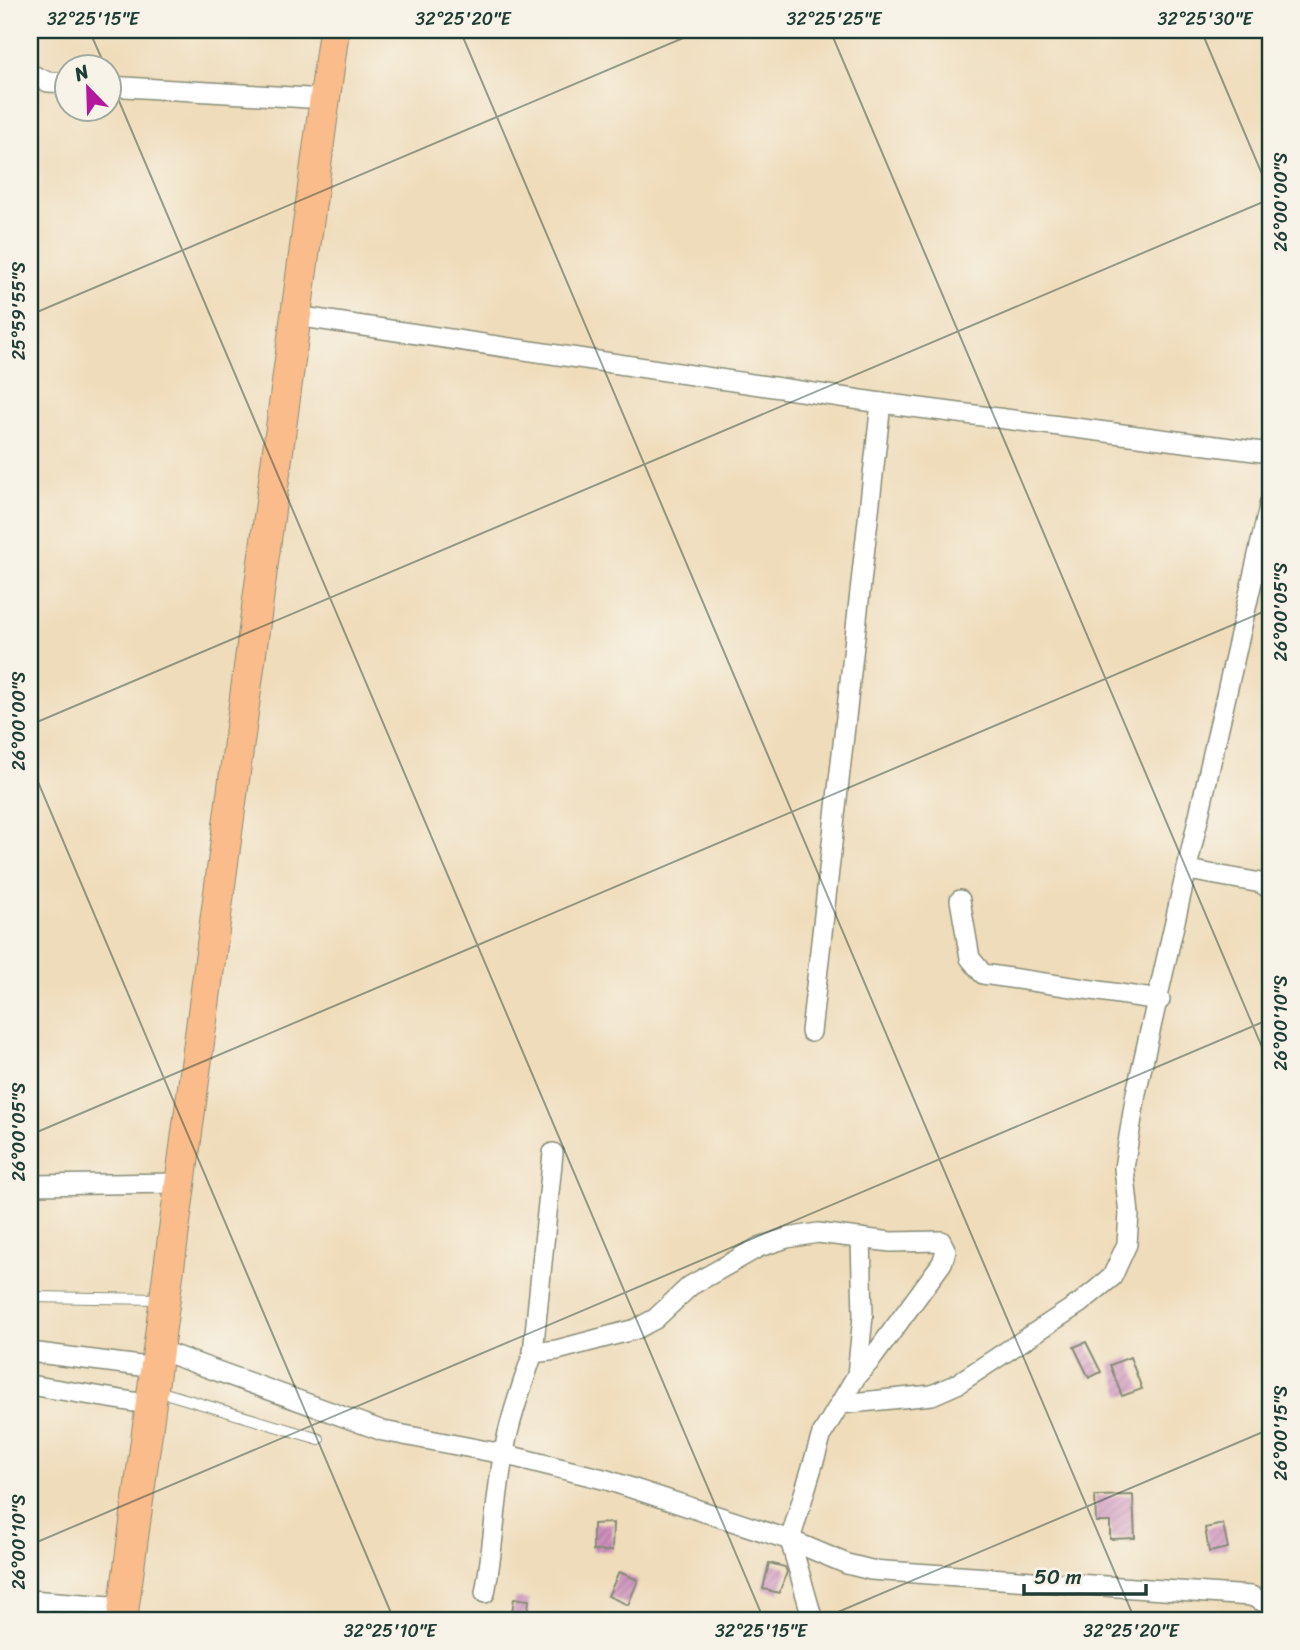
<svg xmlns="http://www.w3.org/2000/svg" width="1300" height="1650" font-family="Sriracha,sans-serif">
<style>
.building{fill:url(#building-hatch)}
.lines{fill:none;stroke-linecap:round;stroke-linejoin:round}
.lane-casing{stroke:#878c77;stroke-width:12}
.street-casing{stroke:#878c77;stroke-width:22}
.primary-casing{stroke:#878c77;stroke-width:32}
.lane{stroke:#fff;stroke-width:10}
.street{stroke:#fff;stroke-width:19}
.primary{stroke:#fabc8b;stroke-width:30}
.ticks{fill:none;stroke:#1f3d34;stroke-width:2;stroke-opacity:0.45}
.neatline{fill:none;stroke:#1f3d34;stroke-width:2.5}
.ticks-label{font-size:18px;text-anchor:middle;fill:#1f3d34}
</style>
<defs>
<pattern id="building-hatch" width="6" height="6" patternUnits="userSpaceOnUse" patternTransform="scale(1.75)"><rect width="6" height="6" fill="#ce90bd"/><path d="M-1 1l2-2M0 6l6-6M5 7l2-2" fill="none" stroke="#a7779a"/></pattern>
</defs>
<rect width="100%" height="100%" fill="#f7f3e8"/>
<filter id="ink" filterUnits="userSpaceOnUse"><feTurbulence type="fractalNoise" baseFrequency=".0143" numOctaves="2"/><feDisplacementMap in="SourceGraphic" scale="14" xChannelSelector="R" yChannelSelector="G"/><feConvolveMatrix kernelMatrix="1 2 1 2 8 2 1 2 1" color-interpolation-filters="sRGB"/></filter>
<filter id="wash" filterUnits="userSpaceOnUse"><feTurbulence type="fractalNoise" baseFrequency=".00686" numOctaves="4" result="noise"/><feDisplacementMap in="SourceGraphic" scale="28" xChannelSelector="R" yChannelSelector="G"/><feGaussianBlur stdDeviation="1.57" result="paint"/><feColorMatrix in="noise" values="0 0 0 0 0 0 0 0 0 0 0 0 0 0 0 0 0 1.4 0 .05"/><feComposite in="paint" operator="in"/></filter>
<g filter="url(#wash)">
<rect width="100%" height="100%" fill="#efdcba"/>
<g id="blocks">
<g class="building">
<polygon points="1086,1342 1101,1372 1089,1378 1074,1347"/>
<polygon points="1130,1357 1142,1389 1122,1396 1110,1365"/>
<polygon points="1133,1495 1135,1538 1110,1539 1110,1522 1096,1522 1095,1496"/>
<polygon points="613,1523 612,1551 593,1551 593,1524"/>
<polygon points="1223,1524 1228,1548 1209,1552 1205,1528"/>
<polygon points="769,1563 785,1567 787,1572 779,1593 763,1589"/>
<polygon points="619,1572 638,1580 628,1605 608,1596"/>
<polygon points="514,1598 529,1600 527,1620 511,1620"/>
</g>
</g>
</g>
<g filter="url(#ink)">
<use href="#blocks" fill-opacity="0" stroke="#878c77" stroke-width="2"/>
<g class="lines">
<g class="lane-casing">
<g id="lane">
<polyline points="30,1297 162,1299"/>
<polyline points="158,1391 319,1439"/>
</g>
</g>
<g class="street-casing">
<g id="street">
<polyline points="30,74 48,82 66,83"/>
<polyline points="108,86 325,99"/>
<polyline points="296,316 881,403 1270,453"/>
<polyline points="1188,870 1261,883 1270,889"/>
<polyline points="960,900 970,958 983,974 1160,1000"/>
<polyline points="811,1032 881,403"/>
<polyline points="30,1185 179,1183"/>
<polyline points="159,1350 383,1431 503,1454 607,1480 790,1540 847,1564 871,1570 1251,1596 1270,1605"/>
<polyline points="30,1352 156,1368"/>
<polyline points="533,1353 553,1153"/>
<polyline points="30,1385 152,1405"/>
<polyline points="841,1404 932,1395 957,1384 1080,1303 1112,1277 1127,1244 1129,1214 1124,1168 1136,1093 1270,502"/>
<path d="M485 1593C494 1546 495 1499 504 1452 510 1418 522 1386 533 1353L557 1350 636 1329 655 1319 690 1286 759 1247 787 1238 818 1233 891 1242 941 1241 946 1251 942 1263 871 1360 857 1375"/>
<polyline points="30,1600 124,1607"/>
<polyline points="813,1620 790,1540 822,1434 857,1375 863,1316 861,1238"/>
</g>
</g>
<g class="primary-casing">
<polyline id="primary" points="122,1620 334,30"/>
</g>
<use href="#lane" class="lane"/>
<use href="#street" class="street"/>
<use href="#primary" class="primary"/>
</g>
</g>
<path class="ticks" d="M89 30 105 66M460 30 1135 1620M830 30 1270 1066M1201 30 1270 193M108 75 764 1620M30 315 702 30M30 725 1270 199M30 763 394 1620M30 1135 1270 609M30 1545 1270 1019M819 1620 1270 1429"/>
<rect width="1300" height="1650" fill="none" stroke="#f7f3e8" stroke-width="77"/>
<g transform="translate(88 88) rotate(337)"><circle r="33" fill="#f7f3e8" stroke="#a1aaa0" stroke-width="2"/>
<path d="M0-5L12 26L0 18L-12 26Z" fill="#b5179e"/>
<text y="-10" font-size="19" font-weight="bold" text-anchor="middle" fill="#1f3d34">N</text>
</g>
<path d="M1024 1584v10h122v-10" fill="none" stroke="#1f3d34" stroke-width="3.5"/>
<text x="1034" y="1584" font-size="21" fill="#1f3d34" stroke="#f7f3e8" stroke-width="5" paint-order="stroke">50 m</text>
<rect x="38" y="38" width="1224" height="1574" class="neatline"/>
<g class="ticks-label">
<text x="93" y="25">32°25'15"E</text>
<text x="463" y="25">32°25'20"E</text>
<text x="834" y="25">32°25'25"E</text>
<text x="1205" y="25">32°25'30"E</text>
<text transform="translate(1281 202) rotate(-90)" y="6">26°00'00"S</text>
<text transform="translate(19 311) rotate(-90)" y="6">25°59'55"S</text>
<text transform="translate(1281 612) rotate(-90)" y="6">26°00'05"S</text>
<text transform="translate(19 721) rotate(-90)" y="6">26°00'00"S</text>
<text transform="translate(1281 1023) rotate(-90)" y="6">26°00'10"S</text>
<text transform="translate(19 1132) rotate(-90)" y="6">26°00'05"S</text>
<text transform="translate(1281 1433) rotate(-90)" y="6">26°00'15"S</text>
<text transform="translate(19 1542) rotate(-90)" y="6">26°00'10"S</text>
<text x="390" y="1637">32°25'10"E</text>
<text x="761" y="1637">32°25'15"E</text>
<text x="1131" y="1637">32°25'20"E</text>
</g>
</svg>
